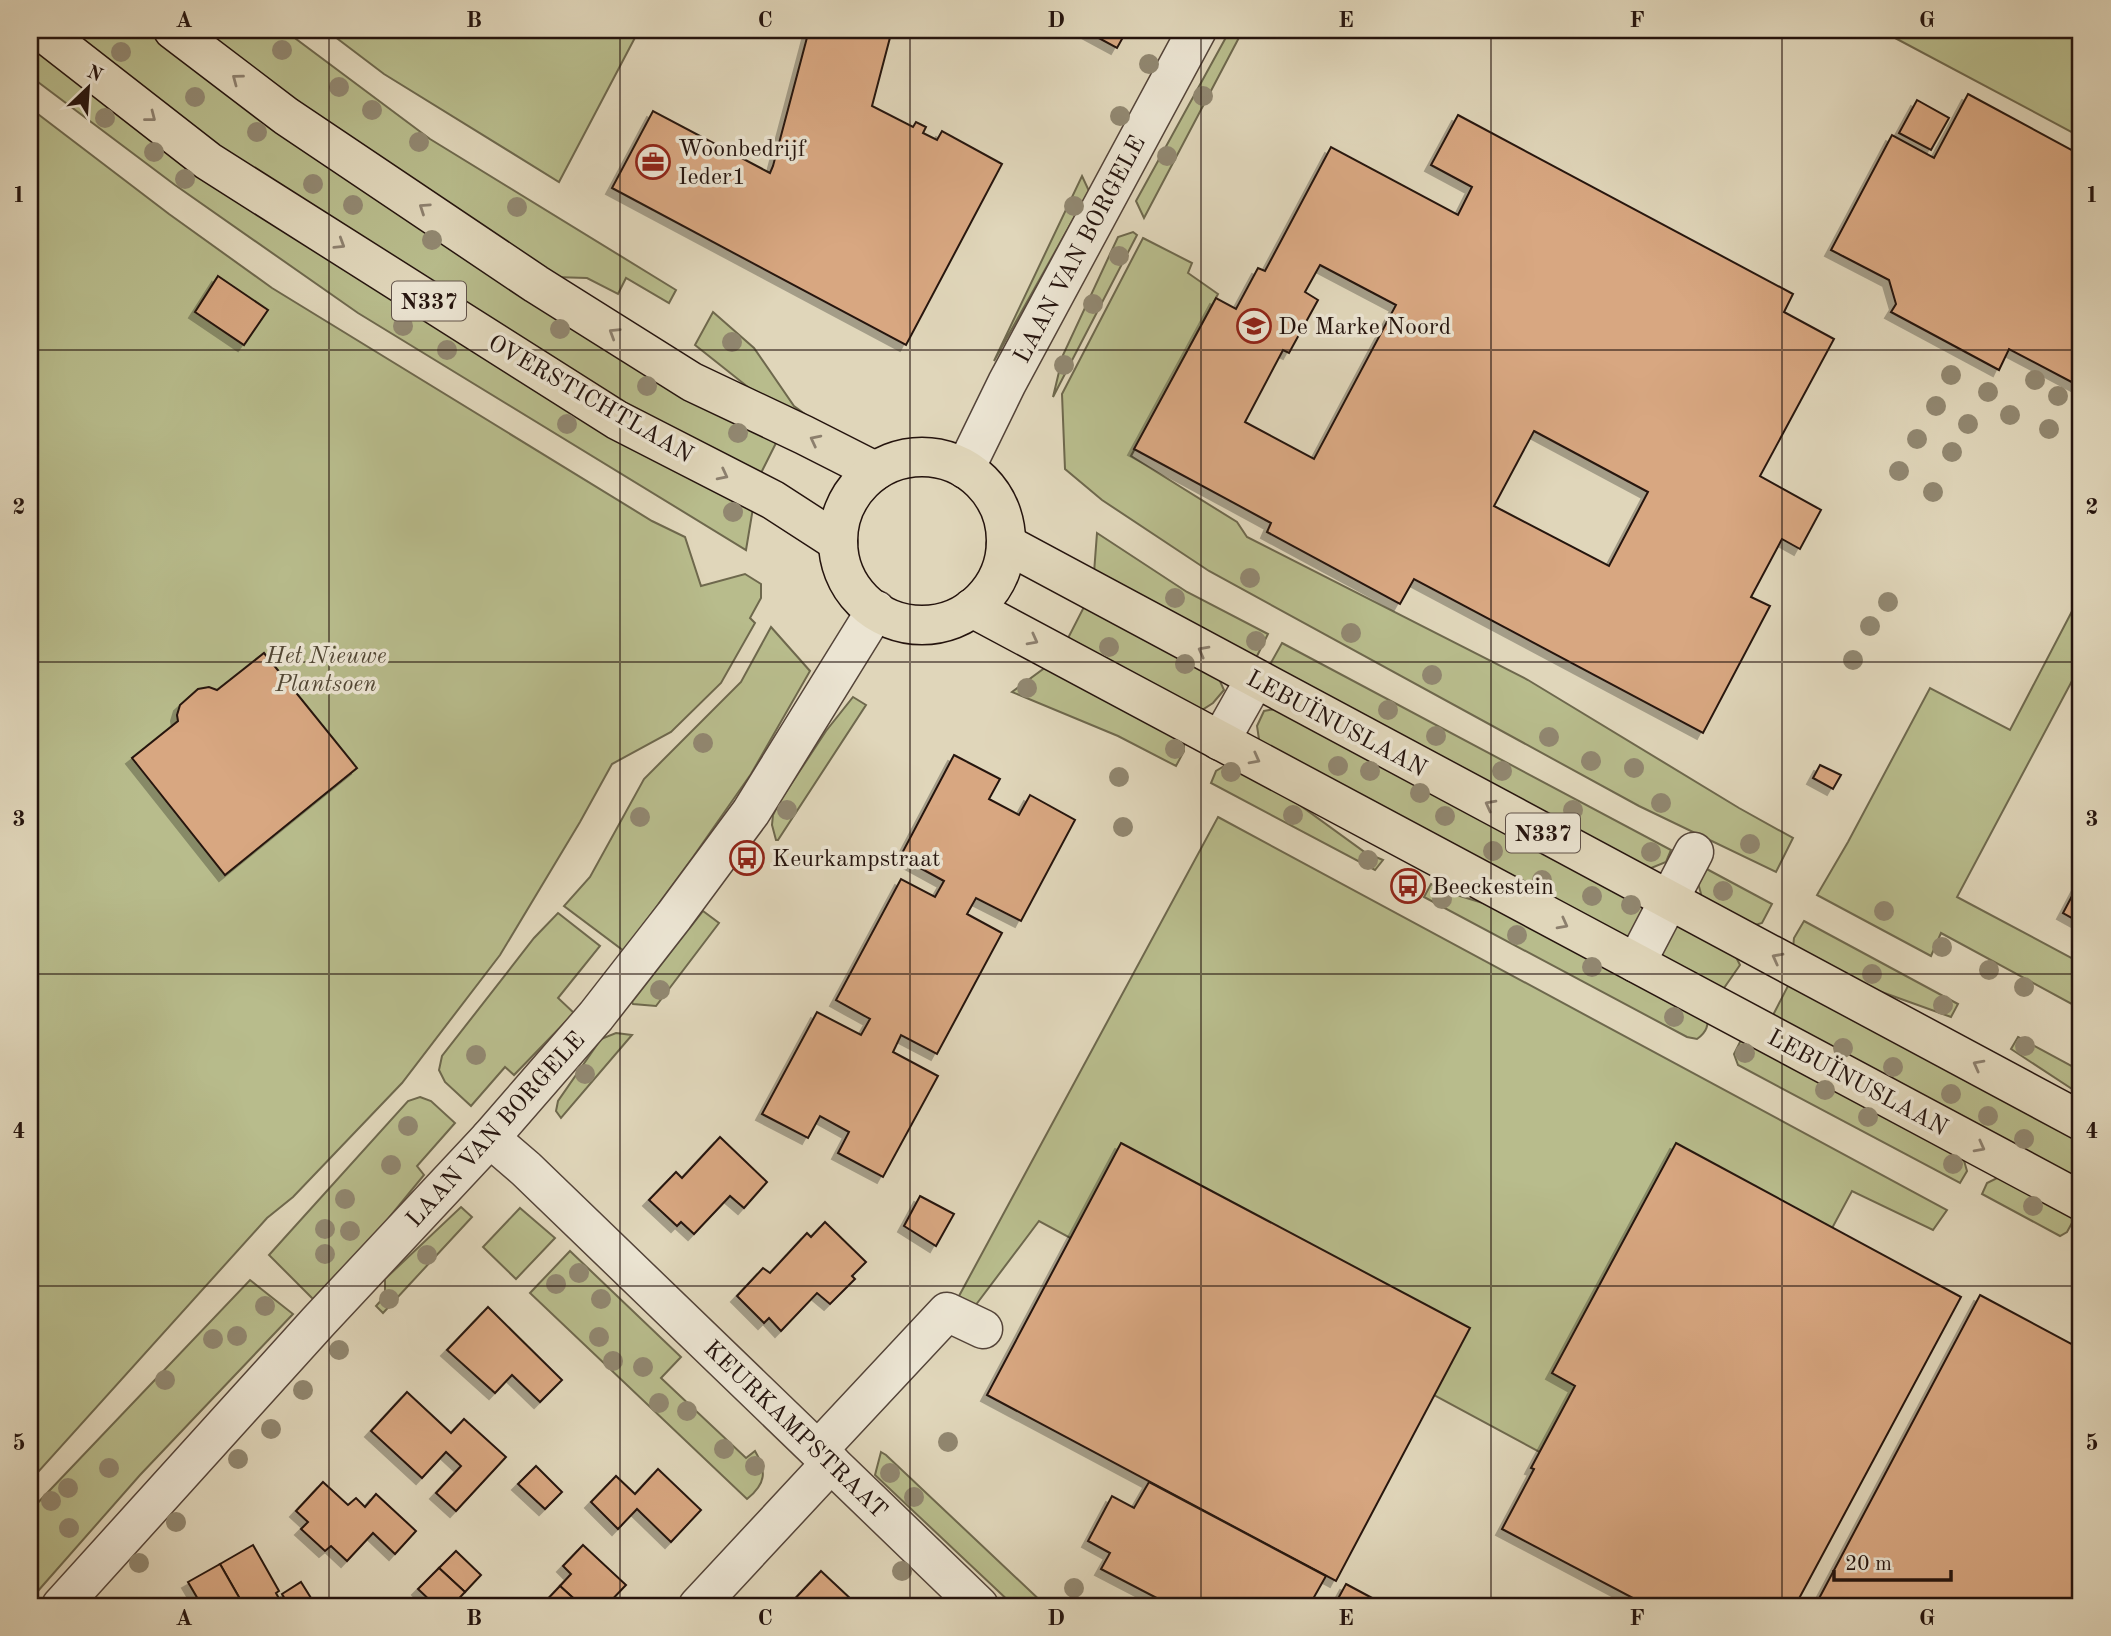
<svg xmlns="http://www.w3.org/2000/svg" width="2111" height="1636" font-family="'Old Standard TT',serif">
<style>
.green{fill:#b8bc8c;stroke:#6e684d;stroke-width:2}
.building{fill:#d8a781;stroke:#25140e;stroke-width:2;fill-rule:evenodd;filter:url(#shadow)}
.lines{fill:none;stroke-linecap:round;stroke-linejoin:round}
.minor-casing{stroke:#544439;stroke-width:41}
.major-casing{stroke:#25140e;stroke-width:41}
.minor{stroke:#ebe4d2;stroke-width:38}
.major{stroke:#e0d6ba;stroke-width:38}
.tree{fill:#918770}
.oneway{stroke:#8c7f6d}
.grid{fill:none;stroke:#25140e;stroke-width:2;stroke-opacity:0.55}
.labels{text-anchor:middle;stroke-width:7;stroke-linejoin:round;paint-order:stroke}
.shield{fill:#ebe4d2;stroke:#605249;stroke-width:2}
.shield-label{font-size:23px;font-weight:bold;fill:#25140e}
.poi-label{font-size:24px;fill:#25140e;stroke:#ebe4d2;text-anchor:start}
.street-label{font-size:24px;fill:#25140e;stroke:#ebe4d2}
.park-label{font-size:24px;font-style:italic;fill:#514634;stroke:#ebe4d2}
.neatline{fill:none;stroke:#25140e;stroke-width:2.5}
.grid-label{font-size:23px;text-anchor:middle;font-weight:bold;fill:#25140e}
</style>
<defs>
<filter id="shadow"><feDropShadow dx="-6" dy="6" stdDeviation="0" flood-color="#0004"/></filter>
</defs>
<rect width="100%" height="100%" fill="#e0d6ba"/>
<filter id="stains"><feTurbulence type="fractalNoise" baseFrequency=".00286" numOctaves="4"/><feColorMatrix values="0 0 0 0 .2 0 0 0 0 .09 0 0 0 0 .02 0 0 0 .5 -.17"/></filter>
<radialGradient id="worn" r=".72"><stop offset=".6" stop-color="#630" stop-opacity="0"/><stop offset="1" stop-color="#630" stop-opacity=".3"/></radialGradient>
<g class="green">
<polygon points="59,30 149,30 289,132 779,437 759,477 565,372 337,232"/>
<polygon points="196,30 284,30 430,139 676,290 669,303 626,278 618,294 587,278 554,277 358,149"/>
<polygon points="326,30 639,30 559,182 384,74"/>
<polygon points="1230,30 1243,30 1144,218 1136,201"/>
<polygon points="1880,30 2081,30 2081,138 2081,137"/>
<polygon points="30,40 755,496 746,550 358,313 175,185 30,76"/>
<polygon points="30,108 169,214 272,288 652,521 685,537 701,586 745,574 761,584 761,598 750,618 755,623 721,683 671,732 612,764 580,822 500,955 402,1083 293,1197 267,1218 30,1481"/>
<polygon points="1082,176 1089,191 994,361"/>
<polygon points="1133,232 1137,235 1053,397 1063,355 1118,237"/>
<polygon points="1143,238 1192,263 1188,273 1218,294 1131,456 1237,522 1247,537 1528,680 1739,808 1793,838 1776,872 1639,806 1209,571 1102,500 1065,469 1062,394"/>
<polygon points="713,312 754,348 794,406 805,414 800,419 763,399 695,345"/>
<polygon points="1097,533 1187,592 1268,634 1254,662 1094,573"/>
<polygon points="2081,594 2081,664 1957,897 2081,963 2081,1009 1941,933 1931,956 1817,895 1848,842 1930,688 2010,730"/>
<polygon points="1087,601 1215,670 1224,690 1213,703 1202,710 1066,642"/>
<polygon points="771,627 810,671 751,774 693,857 624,951 564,906 590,877 644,779 741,682"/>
<polygon points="1282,643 1671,850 1666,862 1651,868 1649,871 1268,668"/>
<polygon points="1050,664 1184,742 1184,751 1176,766 1118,736 1012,692"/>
<polygon points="853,697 866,705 778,840 776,840 772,825 773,815 780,801 826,731"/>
<polygon points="1287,707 1653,905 1623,943 1260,746 1257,726 1264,711"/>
<polygon points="1226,765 1257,774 1366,853 1383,860 1375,870 1211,783 1216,771"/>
<polygon points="1218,817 1947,1210 1933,1230 1852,1191 1673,1524 1345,1347 1328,1377 1039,1221 975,1306 959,1296"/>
<polygon points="1703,867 1772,904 1762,923 1752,926 1699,898 1701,894 1697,879"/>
<path d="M1431 884 1447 892 1529 917 1707 1013C1709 1025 1707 1032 1697 1039L1687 1037 1424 897Z"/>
<polygon points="703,911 719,923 656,1006 633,1004 632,1002"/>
<polygon points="558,913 600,946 558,998 574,1013 514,1075 505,1067 471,1106 445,1082 439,1070 442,1056 534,938"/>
<polygon points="1674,917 1732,949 1740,965 1724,988 1713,988 1663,962 1660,948"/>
<polygon points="1804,921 1958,1004 1951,1017 1865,986 1793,948 1794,938"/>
<polygon points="1791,980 2081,1134 2081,1179 2073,1182 1771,1019"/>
<polygon points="616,1033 632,1035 561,1118 556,1111 558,1101 601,1039"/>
<polygon points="2018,1037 2081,1071 2081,1103 2072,1099 2072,1089 2011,1049"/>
<polygon points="1741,1040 1963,1157 1967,1171 1960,1183 1738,1065 1734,1054"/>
<polygon points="420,1097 431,1101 455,1123 417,1166 424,1175 383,1225 313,1299 269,1255 408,1101"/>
<polygon points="1999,1177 2078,1212 2067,1232 2060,1236 1982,1194 1987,1183"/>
<polygon points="461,1207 472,1217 383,1313 376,1306 385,1296 385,1279"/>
<polygon points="520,1208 555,1238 516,1279 483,1247"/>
<path d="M570 1251 681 1357 661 1378 746 1458 755 1451C767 1471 766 1484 747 1499L530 1293Z"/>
<polygon points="250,1280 293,1314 140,1475 30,1600 30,1511"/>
<polygon points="881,1452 886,1455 1046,1606 1014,1606 875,1475"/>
</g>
<g class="building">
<polygon points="809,30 892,30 872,106 913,127 916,122 926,127 923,133 937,140 942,131 1002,164 906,345 612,188 653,111 770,173 773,166"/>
<polygon points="1084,30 1127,30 1117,48"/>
<polygon points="1968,94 2081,155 2081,387 2009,349 1999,370 1891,312 1896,304 1889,280 1831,250 1892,135 1934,158"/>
<polygon points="1917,100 1949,118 1931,150 1899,133"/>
<path d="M1458 115 1793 294 1784 312 1834 339 1760 476 1821 510 1800 549 1782 539 1751 597 1770 606 1703 733 1414 579 1400 604 1267 532 1271 523 1134 449 1216 298 1236 309 1258 268 1265 271 1331 147 1458 215 1472 187 1431 165ZM1320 265 1396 305 1314 459 1245 422 1283 350 1289 353 1318 300 1305 292ZM1534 431 1648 492 1609 566 1494 506Z"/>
<polygon points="218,276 268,310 244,345 195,312"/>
<polygon points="264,653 357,768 225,875 132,758 178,721 177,715 180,705 198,689 209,687 217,690"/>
<polygon points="954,755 1000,779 989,799 1019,815 1030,795 1075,820 1021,921 976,898 967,914 1002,933 937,1054 901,1035 893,1052 938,1076 883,1177 838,1153 849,1132 820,1116 808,1138 762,1114 817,1012 861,1035 870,1019 836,1000 901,879 935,897 944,881 900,857"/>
<polygon points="1820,765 1841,775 1833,789 1813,778"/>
<polygon points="2081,879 2081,923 2063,913"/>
<polygon points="720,1137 767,1182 744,1208 730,1196 694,1234 681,1222 677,1226 649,1200 676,1172 682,1178"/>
<polygon points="1121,1143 1470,1328 1336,1581 987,1395"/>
<polygon points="1676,1143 1961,1297 1795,1606 1648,1606 1502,1529 1534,1469 1531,1468 1575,1386 1552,1373"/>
<polygon points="920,1196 954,1214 936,1246 904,1226"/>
<polygon points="825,1222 866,1262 852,1276 855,1279 830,1304 817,1293 781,1331 769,1318 764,1323 737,1296 763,1268 770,1273 807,1233 811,1237"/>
<polygon points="1980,1295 2081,1349 2081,1606 1815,1606"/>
<polygon points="488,1307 562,1380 540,1402 512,1375 495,1393 447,1350"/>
<polygon points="407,1392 451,1433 464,1419 506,1457 456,1511 436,1493 461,1466 446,1452 422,1478 371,1431"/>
<polygon points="536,1466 562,1492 545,1509 518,1484"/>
<polygon points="658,1469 701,1510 671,1542 637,1509 618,1529 591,1502 616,1476 635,1494"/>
<polygon points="323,1482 348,1505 356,1498 365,1507 376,1494 416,1531 395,1554 373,1533 347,1561 331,1546 325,1551 301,1529 308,1522 296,1511"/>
<polygon points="1149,1482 1326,1576 1309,1606 1172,1606 1101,1569 1110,1553 1088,1541 1112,1496 1134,1508"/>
<polygon points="253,1545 279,1591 276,1593 283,1606 244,1606 220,1564"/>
<polygon points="583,1545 626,1585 606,1606 582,1606 560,1586 571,1574 563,1566"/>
<polygon points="456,1551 481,1575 465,1592 439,1568"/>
<polygon points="220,1564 244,1606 202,1606 188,1582"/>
<polygon points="439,1568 465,1592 452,1606 436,1606 418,1589"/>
<polygon points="821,1571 853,1601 847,1606 788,1606"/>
<polygon points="301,1582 316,1606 289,1606 282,1594"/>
<polygon points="1346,1584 1387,1606 1334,1606"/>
<polygon points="560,1586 582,1606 541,1606"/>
</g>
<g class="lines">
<g class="minor-casing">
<g id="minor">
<polyline points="965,469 1007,383 1197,30"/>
<polyline points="1220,741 1255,679"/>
<polyline points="1636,963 1694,852"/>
<polyline points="490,1138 526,1169 979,1606"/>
<polyline points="818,1450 947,1312 983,1329"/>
<polyline points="61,1606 318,1322 490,1138 596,1016 674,916 751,812 876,610"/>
<polyline points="698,1606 831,1463"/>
</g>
</g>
<g class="major-casing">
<g id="major">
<polyline points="40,30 208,161 617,420 773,500 838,542"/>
<polyline points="173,30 286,116 536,284 692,382 804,435 875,471"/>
<circle cx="922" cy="541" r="84"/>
<polyline points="1006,544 2081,1121"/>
<polyline points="972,608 2081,1201"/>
</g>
</g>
<use href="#minor" class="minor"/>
<use href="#major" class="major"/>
</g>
<g class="tree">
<circle cx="282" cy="50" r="10"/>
<circle cx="121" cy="52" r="10"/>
<circle cx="1149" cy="64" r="10"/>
<circle cx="339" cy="87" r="10"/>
<circle cx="1203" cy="96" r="10"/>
<circle cx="195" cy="97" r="10"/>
<circle cx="372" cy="110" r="10"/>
<circle cx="1120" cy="116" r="10"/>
<circle cx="105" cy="118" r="10"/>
<circle cx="257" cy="132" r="10"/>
<circle cx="419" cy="142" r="10"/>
<circle cx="154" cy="152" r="10"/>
<circle cx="1167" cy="156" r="10"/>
<circle cx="185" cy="179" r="10"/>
<circle cx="313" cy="184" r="10"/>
<circle cx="353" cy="205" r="10"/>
<circle cx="1074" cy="206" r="10"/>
<circle cx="517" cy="207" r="10"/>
<circle cx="432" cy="240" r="10"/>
<circle cx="1119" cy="256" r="10"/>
<circle cx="1093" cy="304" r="10"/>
<circle cx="403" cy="326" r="10"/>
<circle cx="560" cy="329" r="10"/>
<circle cx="732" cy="342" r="10"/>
<circle cx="447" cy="350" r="10"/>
<circle cx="1064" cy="365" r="10"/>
<circle cx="1951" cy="375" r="10"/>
<circle cx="2035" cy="380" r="10"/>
<circle cx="647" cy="386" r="10"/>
<circle cx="1988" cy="392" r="10"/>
<circle cx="2058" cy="396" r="10"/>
<circle cx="1936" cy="406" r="10"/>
<circle cx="2010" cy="415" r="10"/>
<circle cx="567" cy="424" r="10"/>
<circle cx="1968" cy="424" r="10"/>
<circle cx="2049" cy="429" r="10"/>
<circle cx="738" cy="433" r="10"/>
<circle cx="1917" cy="439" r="10"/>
<circle cx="1952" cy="452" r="10"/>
<circle cx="1899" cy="471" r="10"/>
<circle cx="1933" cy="492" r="10"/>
<circle cx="733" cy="512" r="10"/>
<circle cx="1250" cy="578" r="10"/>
<circle cx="1175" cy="598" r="10"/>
<circle cx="1888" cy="602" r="10"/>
<circle cx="1870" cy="626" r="10"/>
<circle cx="1351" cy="633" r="10"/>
<circle cx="1256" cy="641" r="10"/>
<circle cx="1109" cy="647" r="10"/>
<circle cx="1853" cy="660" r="10"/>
<circle cx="1185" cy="664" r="10"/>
<circle cx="1432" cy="675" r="10"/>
<circle cx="1027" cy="688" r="10"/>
<circle cx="1388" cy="710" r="10"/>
<circle cx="1436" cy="736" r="10"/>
<circle cx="1549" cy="737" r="10"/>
<circle cx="703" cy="743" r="10"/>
<circle cx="1175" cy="749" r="10"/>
<circle cx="1591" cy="761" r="10"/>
<circle cx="1338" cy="766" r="10"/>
<circle cx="1634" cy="768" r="10"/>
<circle cx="1370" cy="771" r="10"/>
<circle cx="1502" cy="771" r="10"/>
<circle cx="1231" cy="772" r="10"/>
<circle cx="1119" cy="777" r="10"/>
<circle cx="1420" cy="793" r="10"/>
<circle cx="1661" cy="803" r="10"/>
<circle cx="787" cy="810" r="10"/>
<circle cx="1573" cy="810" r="10"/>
<circle cx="1293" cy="815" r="10"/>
<circle cx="1445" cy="816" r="10"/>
<circle cx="640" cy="817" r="10"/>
<circle cx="1123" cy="827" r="10"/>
<circle cx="1750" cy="844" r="10"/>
<circle cx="1493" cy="851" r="10"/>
<circle cx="1651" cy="852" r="10"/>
<circle cx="1368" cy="860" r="10"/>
<circle cx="1542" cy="880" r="10"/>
<circle cx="1723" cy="891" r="10"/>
<circle cx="1592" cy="896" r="10"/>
<circle cx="1442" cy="899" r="10"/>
<circle cx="1631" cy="905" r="10"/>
<circle cx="1884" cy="911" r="10"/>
<circle cx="1517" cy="935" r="10"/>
<circle cx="1942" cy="947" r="10"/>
<circle cx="1592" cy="967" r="10"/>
<circle cx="1989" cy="970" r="10"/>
<circle cx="1872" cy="974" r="10"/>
<circle cx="2024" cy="987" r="10"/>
<circle cx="660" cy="990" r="10"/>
<circle cx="1943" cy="1005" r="10"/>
<circle cx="1674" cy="1017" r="10"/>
<circle cx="2025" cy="1046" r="10"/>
<circle cx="1843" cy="1048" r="10"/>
<circle cx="1745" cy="1053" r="10"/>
<circle cx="476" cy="1055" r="10"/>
<circle cx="1893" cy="1067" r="10"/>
<circle cx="585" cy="1074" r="10"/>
<circle cx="1825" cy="1090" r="10"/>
<circle cx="1951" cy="1094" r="10"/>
<circle cx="1988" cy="1116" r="10"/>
<circle cx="1868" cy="1117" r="10"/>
<circle cx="408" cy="1126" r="10"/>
<circle cx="2024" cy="1139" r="10"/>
<circle cx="1953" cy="1164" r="10"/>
<circle cx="391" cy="1165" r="10"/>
<circle cx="345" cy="1199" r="10"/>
<circle cx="2033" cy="1206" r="10"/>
<circle cx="325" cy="1229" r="10"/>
<circle cx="350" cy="1231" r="10"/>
<circle cx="325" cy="1254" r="10"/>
<circle cx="427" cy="1255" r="10"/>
<circle cx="579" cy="1273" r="10"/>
<circle cx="556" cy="1284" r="10"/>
<circle cx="389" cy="1299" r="10"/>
<circle cx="601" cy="1299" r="10"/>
<circle cx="265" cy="1306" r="10"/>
<circle cx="237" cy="1336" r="10"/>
<circle cx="599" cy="1337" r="10"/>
<circle cx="213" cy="1339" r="10"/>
<circle cx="339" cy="1350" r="10"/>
<circle cx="613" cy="1361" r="10"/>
<circle cx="643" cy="1367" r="10"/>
<circle cx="165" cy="1380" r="10"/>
<circle cx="303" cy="1390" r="10"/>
<circle cx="659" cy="1403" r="10"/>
<circle cx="687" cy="1411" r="10"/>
<circle cx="271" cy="1429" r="10"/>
<circle cx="948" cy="1442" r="10"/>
<circle cx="724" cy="1449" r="10"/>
<circle cx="238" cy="1459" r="10"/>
<circle cx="755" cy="1466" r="10"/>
<circle cx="109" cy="1468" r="10"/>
<circle cx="890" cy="1473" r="10"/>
<circle cx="68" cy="1488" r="10"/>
<circle cx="914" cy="1497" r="10"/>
<circle cx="51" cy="1501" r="10"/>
<circle cx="176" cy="1522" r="10"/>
<circle cx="69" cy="1528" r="10"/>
<circle cx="139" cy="1563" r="10"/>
<circle cx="902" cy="1571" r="10"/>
<circle cx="1074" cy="1588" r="10"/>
</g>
<defs><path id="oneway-chevron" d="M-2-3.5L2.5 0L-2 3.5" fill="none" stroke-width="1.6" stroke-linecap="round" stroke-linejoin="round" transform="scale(1.75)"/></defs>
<g class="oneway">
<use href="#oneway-chevron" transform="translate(237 79) rotate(-143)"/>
<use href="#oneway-chevron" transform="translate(151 117) rotate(38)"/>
<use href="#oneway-chevron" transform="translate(424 208) rotate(-146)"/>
<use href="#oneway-chevron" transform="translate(340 244) rotate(32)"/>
<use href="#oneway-chevron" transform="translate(614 333) rotate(-148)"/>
<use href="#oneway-chevron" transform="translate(815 440) rotate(-153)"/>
<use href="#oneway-chevron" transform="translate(723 475) rotate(27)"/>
<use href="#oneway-chevron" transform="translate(1033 640) rotate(28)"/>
<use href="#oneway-chevron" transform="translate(1203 651) rotate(-152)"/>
<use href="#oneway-chevron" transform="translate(1255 759) rotate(28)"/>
<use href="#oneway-chevron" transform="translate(1490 805) rotate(-152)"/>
<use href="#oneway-chevron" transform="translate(1563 924) rotate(28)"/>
<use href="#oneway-chevron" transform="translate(1777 958) rotate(-152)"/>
<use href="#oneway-chevron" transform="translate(1978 1065) rotate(-152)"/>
<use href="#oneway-chevron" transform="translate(1980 1147) rotate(28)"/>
</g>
<path class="grid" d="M329 30V1606M620 30V1606M910 30V1606M1201 30V1606M1491 30V1606M1782 30V1606M30 350H2081M30 662H2081M30 974H2081M30 1286H2081"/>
<defs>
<g id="office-ring" transform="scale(1.75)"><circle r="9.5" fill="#ebe4d2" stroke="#8f2418" stroke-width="1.5"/><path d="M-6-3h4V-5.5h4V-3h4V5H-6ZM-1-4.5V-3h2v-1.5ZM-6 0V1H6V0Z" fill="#8f2418"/></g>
<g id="school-ring" transform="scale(1.75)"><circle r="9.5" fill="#ebe4d2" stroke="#8f2418" stroke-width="1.5"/><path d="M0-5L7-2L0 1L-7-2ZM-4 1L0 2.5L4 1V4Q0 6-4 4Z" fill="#8f2418"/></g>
<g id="bus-ring" transform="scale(1.75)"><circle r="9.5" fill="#ebe4d2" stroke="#8f2418" stroke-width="1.5"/><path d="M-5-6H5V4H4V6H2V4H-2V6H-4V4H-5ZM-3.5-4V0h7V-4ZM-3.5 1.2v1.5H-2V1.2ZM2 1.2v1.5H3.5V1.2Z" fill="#8f2418"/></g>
</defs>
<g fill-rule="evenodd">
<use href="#office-ring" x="653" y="162"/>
<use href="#school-ring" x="1254" y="326"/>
<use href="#bus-ring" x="747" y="858"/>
<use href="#bus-ring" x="1408" y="886"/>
</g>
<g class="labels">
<g class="shield">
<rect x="392" y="281.5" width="74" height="39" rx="5"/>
<rect x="1506" y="813.5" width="74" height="39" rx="5"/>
</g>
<g class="shield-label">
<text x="429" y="309">N337</text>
<text x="1543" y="841">N337</text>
</g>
<g class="poi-label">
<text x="678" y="156">Woonbedrijf<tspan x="678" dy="28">Ieder1</tspan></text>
<text x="1278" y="334">De Marke Noord</text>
<text x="772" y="866">Keurkampstraat</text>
<text x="1432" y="894">Beeckestein</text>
</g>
<g class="street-label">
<text transform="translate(1079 249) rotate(-62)" y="8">LAAN VAN BORGELE</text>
<text transform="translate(591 398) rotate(30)" y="8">OVERSTICHTLAAN</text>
<text transform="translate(1337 723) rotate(28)" y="8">LEBUÏNUSLAAN</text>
<text transform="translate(1858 1082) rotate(28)" y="8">LEBUÏNUSLAAN</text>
<text transform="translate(495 1129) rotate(-48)" y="8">LAAN VAN BORGELE</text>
<text transform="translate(796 1429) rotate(44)" y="8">KEURKAMPSTRAAT</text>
</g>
<g class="park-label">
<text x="326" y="663">Het Nieuwe<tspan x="326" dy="28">Plantsoen</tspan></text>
</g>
</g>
<rect width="2111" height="1636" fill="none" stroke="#e0d6ba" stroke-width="77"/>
<g transform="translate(88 88) rotate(25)" stroke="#ebe4d2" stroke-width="5" paint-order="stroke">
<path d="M0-5L12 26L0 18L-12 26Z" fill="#25140e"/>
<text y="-10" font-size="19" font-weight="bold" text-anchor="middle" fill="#25140e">N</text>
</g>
<path d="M1834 1570v10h117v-10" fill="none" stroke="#25140e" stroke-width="3.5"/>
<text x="1845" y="1570" font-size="21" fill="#25140e" stroke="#ebe4d2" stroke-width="5" paint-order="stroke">20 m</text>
<rect x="38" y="38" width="2034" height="1560" class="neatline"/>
<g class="grid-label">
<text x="184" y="27">A</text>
<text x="474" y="27">B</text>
<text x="765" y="27">C</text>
<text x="1056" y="27">D</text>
<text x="1346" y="27">E</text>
<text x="1637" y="27">F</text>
<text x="1927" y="27">G</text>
<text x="19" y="202">1</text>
<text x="2092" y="202">1</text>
<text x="19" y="514">2</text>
<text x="2092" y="514">2</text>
<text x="19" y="826">3</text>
<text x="2092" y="826">3</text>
<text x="19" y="1138">4</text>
<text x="2092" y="1138">4</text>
<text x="19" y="1450">5</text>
<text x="2092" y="1450">5</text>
<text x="184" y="1625">A</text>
<text x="474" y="1625">B</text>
<text x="765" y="1625">C</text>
<text x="1056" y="1625">D</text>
<text x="1346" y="1625">E</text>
<text x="1637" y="1625">F</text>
<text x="1927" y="1625">G</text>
</g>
<rect width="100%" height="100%" filter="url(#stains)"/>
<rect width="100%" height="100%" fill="url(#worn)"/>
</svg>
